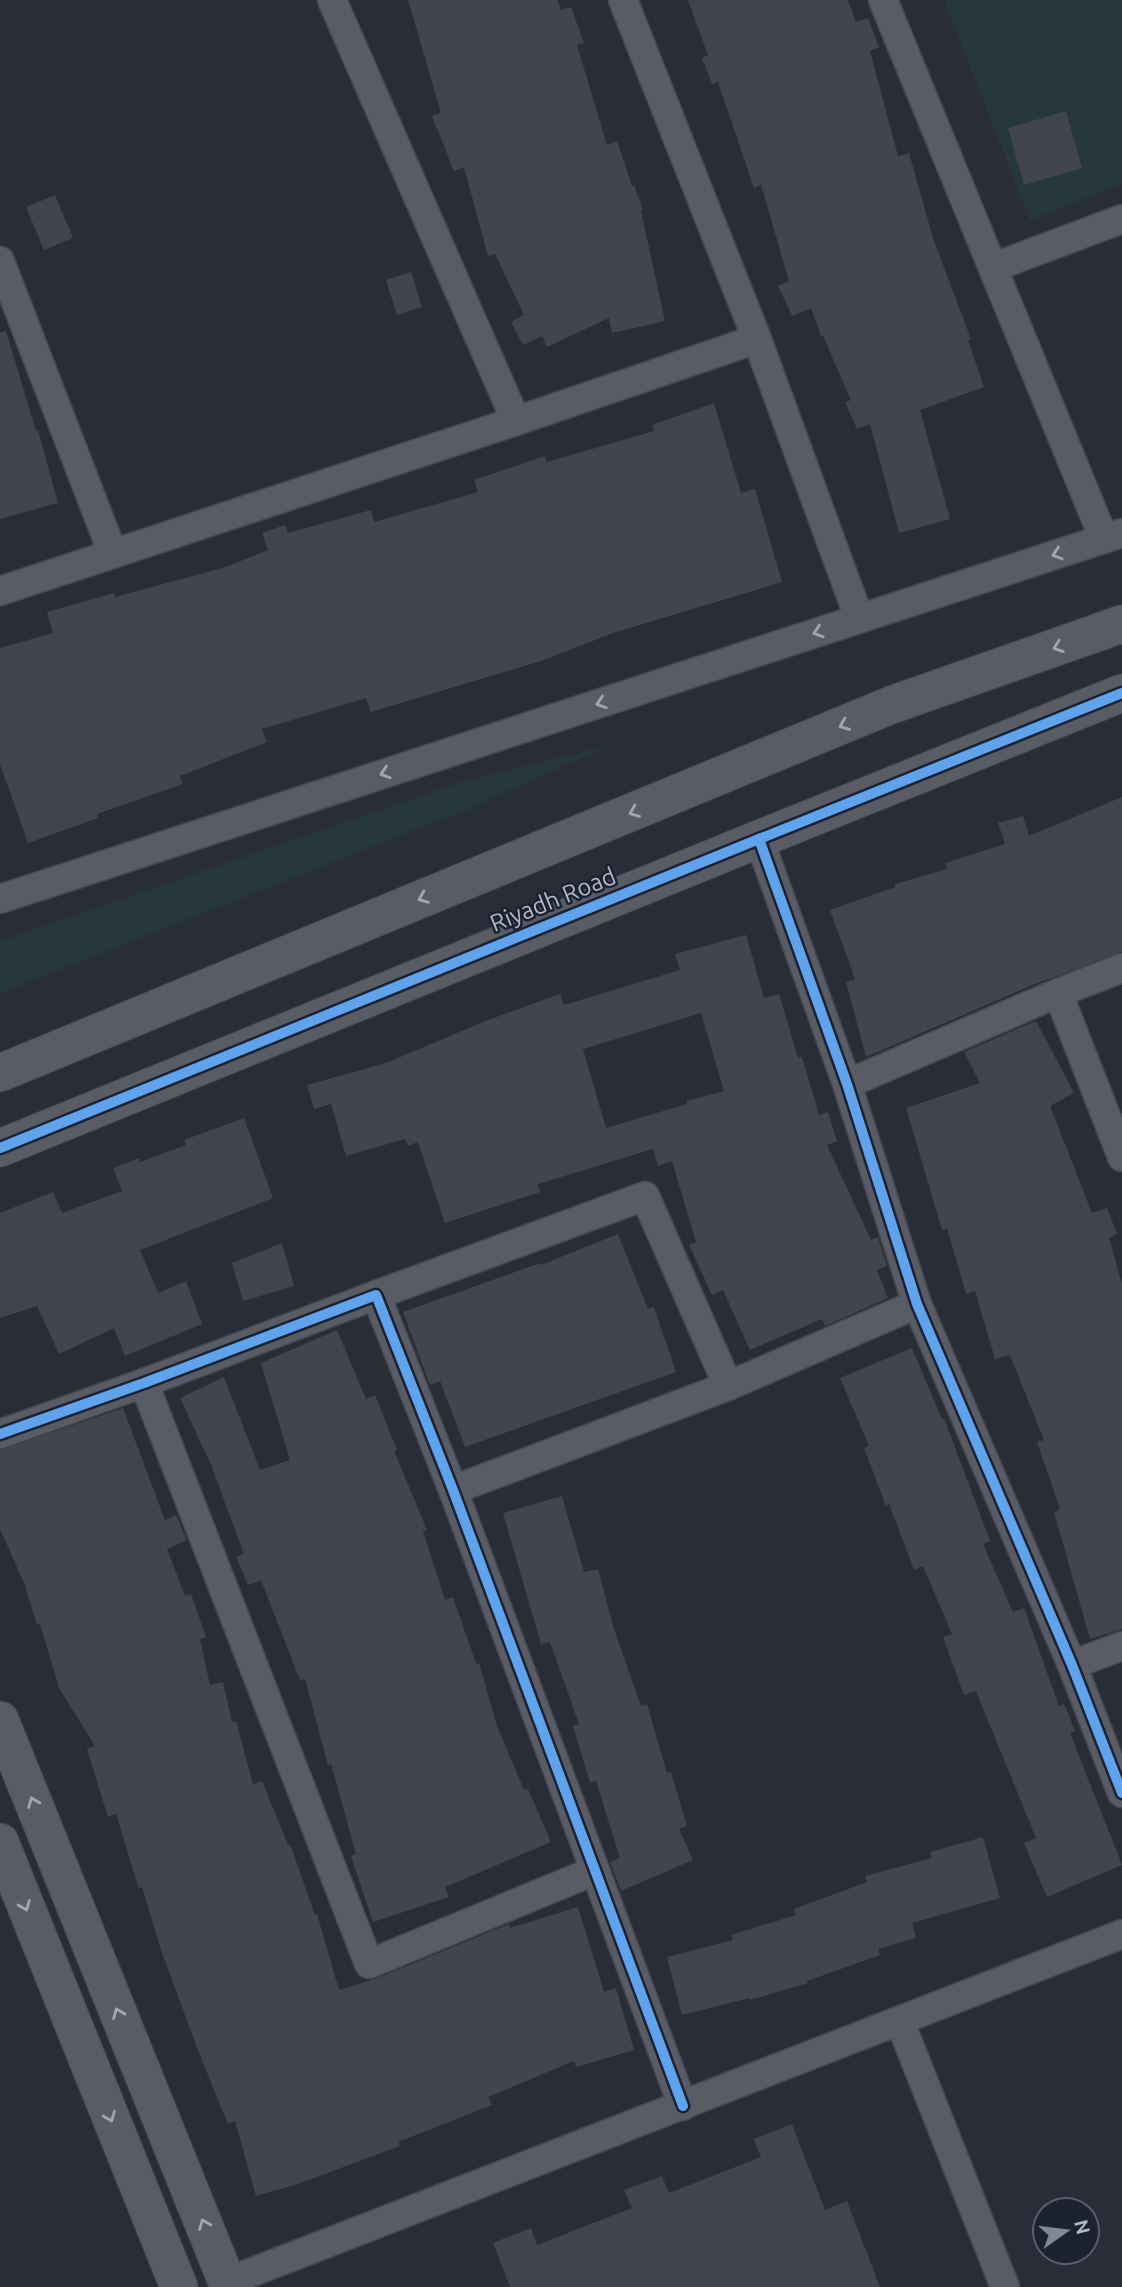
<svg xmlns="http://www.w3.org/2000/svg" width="1122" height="2287" font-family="Ubuntu,sans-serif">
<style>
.green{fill:#26373d}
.building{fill:#42454e;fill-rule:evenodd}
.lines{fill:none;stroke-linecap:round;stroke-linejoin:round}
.minor-casing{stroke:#454850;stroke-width:31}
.tertiary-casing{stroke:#454850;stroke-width:39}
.minor{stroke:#595c65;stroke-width:28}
.tertiary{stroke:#595c65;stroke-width:37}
.cycleway-casing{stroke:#1c2232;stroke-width:15}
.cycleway{stroke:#60a3ed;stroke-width:10}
.oneway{stroke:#a0a6b4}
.labels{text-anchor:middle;stroke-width:5;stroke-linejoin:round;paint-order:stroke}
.street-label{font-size:24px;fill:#b2b8c8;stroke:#1c2232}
</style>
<rect width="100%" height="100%" fill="#292d37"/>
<g class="green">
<polygon points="944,0 1122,0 1122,184 1030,220"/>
<polygon points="610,745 466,810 0,993 0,941 458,783"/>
</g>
<g class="building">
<polygon points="408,0 557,0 561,10 571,7 584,43 577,45 607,145 617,141 632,186 634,185 643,210 641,211 665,321 612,333 609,318 547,347 542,336 523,345 511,322 524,315 495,254 488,256 464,167 454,171 432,116 441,113"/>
<polygon points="688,0 848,0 856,22 868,18 879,47 870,51 898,156 909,153 933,238 971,339 968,340 984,387 920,410 950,519 899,533 870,424 857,429 845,402 851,400 823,336 821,336 811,308 792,316 778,286 789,281 761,185 754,188 718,82 712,84 702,58 708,55"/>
<polygon points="1066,111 1082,168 1024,185 1008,128"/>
<polygon points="55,195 73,238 44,250 26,207"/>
<polygon points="411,272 422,307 397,315 386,280"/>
<polygon points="6,331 36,431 38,430 58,503 0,519 0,332"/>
<polygon points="714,403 741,493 755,489 782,582 613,633 541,661 371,712 366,698 262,729 267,742 180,776 183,784 97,814 98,818 28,843 0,764 0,648 53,633 47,612 114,593 115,597 226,567 268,550 262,533 285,525 288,533 371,510 374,522 478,492 474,480 545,456 547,462 654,431 652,425"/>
<polygon points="1122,797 1122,952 1035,984 866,1057 846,982 855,979 830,910 895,887 895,884 947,869 945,863 1005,844 998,823 1023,816 1029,836"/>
<path d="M746 935 764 998 779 994 798 1058 802 1057 819 1115 828 1112 837 1141 827 1145 871 1240 878 1237 887 1266 877 1270 888 1298 825 1326 822 1319 750 1350 723 1290 712 1295 689 1245 696 1242 672 1161 658 1166 653 1149 538 1184 540 1192 445 1223 418 1142 408 1146 405 1139 346 1156 331 1104 314 1109 307 1085 386 1063 488 1020 560 994 564 1005 680 970 675 954ZM701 1013 724 1091 686 1101 687 1104 606 1128 583 1049Z"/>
<polygon points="1036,1021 1074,1093 1050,1106 1092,1213 1107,1208 1117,1234 1109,1238 1122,1284 1122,1629 1090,1639 1054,1512 1060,1509 1037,1442 1044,1440 1010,1355 995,1359 975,1291 966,1294 947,1228 942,1230 906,1108 980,1083 964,1052"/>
<polygon points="244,1118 273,1198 140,1250 158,1293 186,1281 202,1324 125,1356 114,1328 59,1354 37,1306 0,1318 0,1213 53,1192 62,1213 122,1191 113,1168 139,1158 140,1162 186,1145 184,1140"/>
<polygon points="618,1234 648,1309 654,1307 676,1372 465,1447 440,1381 430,1385 403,1312 540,1263 541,1265"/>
<polygon points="282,1243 294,1286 243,1301 232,1263"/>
<polygon points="337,1330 366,1399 375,1395 397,1450 394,1451 427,1530 423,1531 445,1600 453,1597 476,1664 479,1663 497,1726 524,1790 528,1789 551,1842 445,1887 449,1897 373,1922 351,1856 356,1854 331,1764 328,1765 305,1679 300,1680 261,1580 248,1585 236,1557 244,1554 212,1467 180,1398 224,1377 260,1470 290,1460 261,1363"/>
<polygon points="912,1348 942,1419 944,1418 990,1541 983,1544 1013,1612 1024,1608 1059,1706 1064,1704 1075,1731 1070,1733 1122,1865 1047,1897 1024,1843 1036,1838 976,1691 964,1695 943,1637 952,1634 923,1566 914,1570 889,1504 886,1506 864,1448 869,1446 840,1378"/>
<polygon points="123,1408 165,1520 176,1515 187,1540 167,1549 185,1596 191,1594 206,1637 200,1639 210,1685 223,1682 232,1722 236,1721 253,1784 262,1781 288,1845 290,1844 315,1915 317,1914 339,1990 375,1979 509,1924 510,1928 578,1907 604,1992 616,1988 634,2050 576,2067 574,2061 488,2097 492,2105 398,2142 400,2146 298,2184 256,2196 235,2121 228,2124 199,2053 161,1950 142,1887 139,1889 116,1814 108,1817 87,1749 95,1746 59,1688 40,1624 37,1625 24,1583 0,1529 0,1450"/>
<polygon points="562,1496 584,1572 598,1569 614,1629 641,1706 647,1704 667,1773 671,1772 687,1826 679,1829 693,1860 621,1891 610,1862 620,1858 596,1781 590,1783 573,1726 579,1724 550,1642 541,1644 503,1513"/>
<polygon points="983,1837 1000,1898 912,1923 916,1938 878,1949 880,1955 807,1981 808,1983 750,2000 749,1998 682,2015 667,1957 733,1940 731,1935 796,1915 794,1909 867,1882 865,1876 932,1858 930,1852"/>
<polygon points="792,2124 825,2210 847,2201 880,2287 510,2287 493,2243 531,2228 537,2245 632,2208 624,2190 662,2176 669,2193 761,2157 754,2139"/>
</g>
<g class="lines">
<g class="minor-casing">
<g id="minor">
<polyline points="332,0 516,421"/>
<polyline points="623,0 757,339 859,618"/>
<polyline points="883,0 1104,539"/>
<polyline points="0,261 113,554"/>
<polyline points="994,267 1122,219"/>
<polyline points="0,591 516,421 757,339"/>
<polyline points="759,839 847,1084 917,1304 1072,1665 1122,1793"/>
<polyline points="0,899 1122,533"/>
<polyline points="1058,993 1122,968"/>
<polyline points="847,1084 1058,993 1122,1157"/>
<polyline points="376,1295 645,1196 728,1386"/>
<polyline points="144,1383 369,1964 594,1871"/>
<polyline points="0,1434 144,1383 376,1295 453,1490 683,2106"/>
<polyline points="453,1490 728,1386 917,1304"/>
<polyline points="1072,1665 1122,1646"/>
<polyline points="900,2022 1005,2287"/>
<polyline points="227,2282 1122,1934"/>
</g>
</g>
<g class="tertiary-casing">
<g id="tertiary">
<polyline points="0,1073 891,705 1122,624"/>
<polyline points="0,1148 759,839 1122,693"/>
<polyline points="0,1720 229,2287"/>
<polyline points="0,1842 179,2287"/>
</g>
</g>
<use href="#minor" class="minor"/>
<use href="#tertiary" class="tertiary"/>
<g class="cycleway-casing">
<g id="cycleway">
<polyline points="759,839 847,1084 917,1304 1072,1665 1122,1793"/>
<polyline points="0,1148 759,839 1122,693"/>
<polyline points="0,1434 144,1383 376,1295 453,1490 683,2106"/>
</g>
</g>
<use href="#cycleway" class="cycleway"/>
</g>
<defs><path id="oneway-chevron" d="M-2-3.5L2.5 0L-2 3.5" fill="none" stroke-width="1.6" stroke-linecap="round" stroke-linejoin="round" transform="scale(1.75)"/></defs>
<g class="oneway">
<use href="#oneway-chevron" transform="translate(1057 554) rotate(162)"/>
<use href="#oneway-chevron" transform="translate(818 632) rotate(162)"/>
<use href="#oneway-chevron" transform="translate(1058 647) rotate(161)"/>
<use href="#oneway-chevron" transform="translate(601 703) rotate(162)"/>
<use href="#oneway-chevron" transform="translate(844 725) rotate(158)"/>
<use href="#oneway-chevron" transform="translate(385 773) rotate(162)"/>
<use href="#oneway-chevron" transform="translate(634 812) rotate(158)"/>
<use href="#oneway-chevron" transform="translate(423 898) rotate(158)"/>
<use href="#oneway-chevron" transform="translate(33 1802) rotate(-112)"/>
<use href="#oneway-chevron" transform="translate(25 1906) rotate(68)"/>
<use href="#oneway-chevron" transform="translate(118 2013) rotate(-112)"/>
<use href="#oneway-chevron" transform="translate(110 2117) rotate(68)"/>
<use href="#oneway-chevron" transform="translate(204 2224) rotate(-112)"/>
</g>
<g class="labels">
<g class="street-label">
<text transform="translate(553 900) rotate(-22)" y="8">Riyadh Road</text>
</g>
</g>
<g transform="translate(1066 2231) rotate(76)"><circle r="33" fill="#1c2232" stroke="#585e6e" stroke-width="2"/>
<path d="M0-5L12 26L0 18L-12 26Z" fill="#828795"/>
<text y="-10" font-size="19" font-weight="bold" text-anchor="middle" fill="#b2b8c8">N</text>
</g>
</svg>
